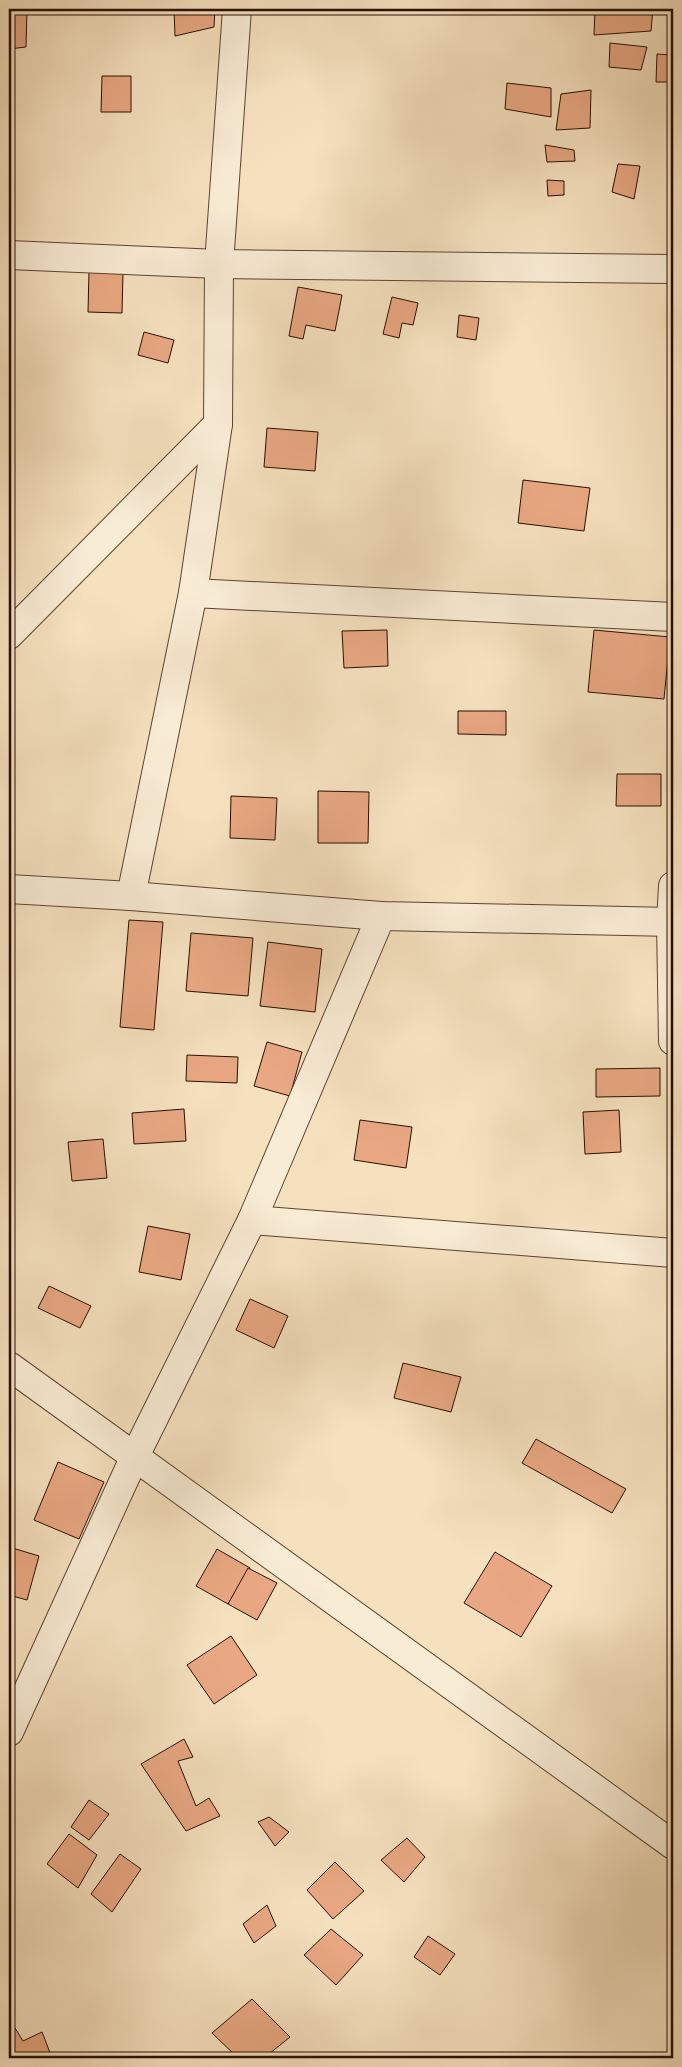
<svg xmlns="http://www.w3.org/2000/svg" width="682" height="2067" font-family="'IM FELL Double Pica',serif">
<style>
.building{fill:#e9a883;stroke:#270e02}
.lines{fill:none;stroke-linecap:round;stroke-linejoin:round}
.street-casing{stroke:#5b4331;stroke-width:30}
.street{stroke:#f9ecd5;stroke-width:28}
</style>
<rect width="100%" height="100%" fill="#f6e1bf"/>
<filter id="stains"><feTurbulence type="fractalNoise" baseFrequency=".004" numOctaves="4"/><feColorMatrix values="0 0 0 0 .2 0 0 0 0 .09 0 0 0 0 .02 0 0 0 .5 -.17"/></filter>
<radialGradient id="worn" r=".72"><stop offset=".6" stop-color="#630" stop-opacity="0"/><stop offset="1" stop-color="#630" stop-opacity=".3"/></radialGradient>
<g class="building">
<polygon points="9,9 27,9 26,47 9,49"/>
<polygon points="174,9 215,9 214,27 175,36"/>
<polygon points="595,9 653,9 651,31 594,35"/>
<polygon points="610,43 647,47 641,70 609,67"/>
<polygon points="657,54 673,55 673,82 656,82"/>
<polygon points="102,76 131,76 131,112 101,112"/>
<polygon points="507,83 551,88 551,117 505,109"/>
<polygon points="591,90 590,128 556,130 561,94"/>
<polygon points="545,145 574,150 575,161 547,162"/>
<polygon points="618,164 640,166 634,199 612,192"/>
<polygon points="547,180 564,181 564,195 548,196"/>
<polygon points="89,271 123,272 122,313 88,312"/>
<polygon points="298,287 342,295 335,331 306,325 303,339 289,336"/>
<polygon points="392,297 418,303 413,325 402,323 399,338 383,334"/>
<polygon points="459,315 479,318 476,340 457,337"/>
<polygon points="144,332 174,340 168,363 138,355"/>
<polygon points="267,428 318,432 315,471 264,467"/>
<polygon points="523,480 590,488 584,531 518,523"/>
<polygon points="387,630 388,666 344,668 342,631"/>
<polygon points="594,630 670,637 664,699 588,692"/>
<polygon points="458,711 506,711 506,735 458,734"/>
<polygon points="617,774 661,774 661,806 616,806"/>
<polygon points="318,791 369,792 368,843 318,843"/>
<polygon points="231,796 277,798 275,840 230,838"/>
<polygon points="129,920 163,922 154,1030 120,1027"/>
<polygon points="191,933 253,938 248,996 186,991"/>
<polygon points="268,942 322,949 315,1012 260,1006"/>
<polygon points="267,1042 302,1052 290,1096 254,1086"/>
<polygon points="187,1055 238,1057 237,1083 186,1081"/>
<polygon points="660,1068 660,1096 596,1097 596,1069"/>
<polygon points="184,1109 186,1141 134,1144 132,1113"/>
<polygon points="619,1110 621,1152 585,1154 583,1112"/>
<polygon points="360,1120 412,1127 406,1168 354,1160"/>
<polygon points="103,1139 107,1178 72,1181 68,1142"/>
<polygon points="148,1226 190,1234 181,1280 139,1272"/>
<polygon points="49,1286 91,1306 80,1328 38,1308"/>
<polygon points="250,1299 288,1316 274,1348 236,1330"/>
<polygon points="403,1363 461,1377 451,1412 394,1398"/>
<polygon points="536,1439 626,1489 612,1513 522,1463"/>
<polygon points="58,1462 104,1482 79,1539 34,1520"/>
<polygon points="9,1547 39,1556 27,1600 9,1595"/>
<polygon points="217,1549 250,1568 228,1604 196,1586"/>
<polygon points="495,1552 552,1586 521,1637 464,1603"/>
<polygon points="248,1568 277,1583 257,1620 228,1604"/>
<polygon points="231,1636 257,1675 214,1704 187,1665"/>
<polygon points="184,1739 193,1757 178,1761 196,1806 209,1798 220,1816 186,1831 141,1764"/>
<polygon points="89,1800 109,1814 89,1840 71,1827"/>
<polygon points="269,1817 289,1832 275,1846 258,1822"/>
<polygon points="69,1834 97,1855 78,1888 47,1864"/>
<polygon points="407,1838 425,1857 404,1882 381,1860"/>
<polygon points="120,1854 141,1869 112,1912 91,1894"/>
<polygon points="335,1862 364,1891 333,1919 307,1890"/>
<polygon points="267,1905 276,1926 254,1943 243,1924"/>
<polygon points="331,1929 363,1955 336,1985 304,1955"/>
<polygon points="428,1936 455,1954 440,1975 414,1957"/>
<polygon points="252,1999 290,2037 264,2058 238,2058 212,2033"/>
<polygon points="15,2028 23,2041 42,2032 52,2058 9,2058 9,2032"/>
</g>
<g class="lines">
<g class="street-casing">
<g id="street">
<polyline points="9,255 219,264 673,269"/>
<polyline points="193,593 673,617"/>
<polyline points="9,635 218,424"/>
<polyline points="673,886 671,922 673,1041"/>
<polyline points="9,889 131,896 381,916 673,922"/>
<polyline points="131,896 193,593 218,424 219,264 237,9"/>
<polyline points="252,1220 673,1253"/>
<polyline points="9,1366 673,1845"/>
<polyline points="9,1732 135,1456 252,1220 381,916"/>
</g>
</g>
<use href="#street" class="street"/>
</g>
<rect width="682" height="2067" fill="none" stroke="#f6e1bf" stroke-width="30"/>
<rect x="10" y="10" width="662" height="2047" fill="none" stroke="#270e02" stroke-width="2.5"/>
<rect x="15" y="15" width="652" height="2037" fill="none" stroke="#270e02"/>
<rect width="100%" height="100%" filter="url(#stains)"/>
<rect width="100%" height="100%" fill="url(#worn)"/>
</svg>
